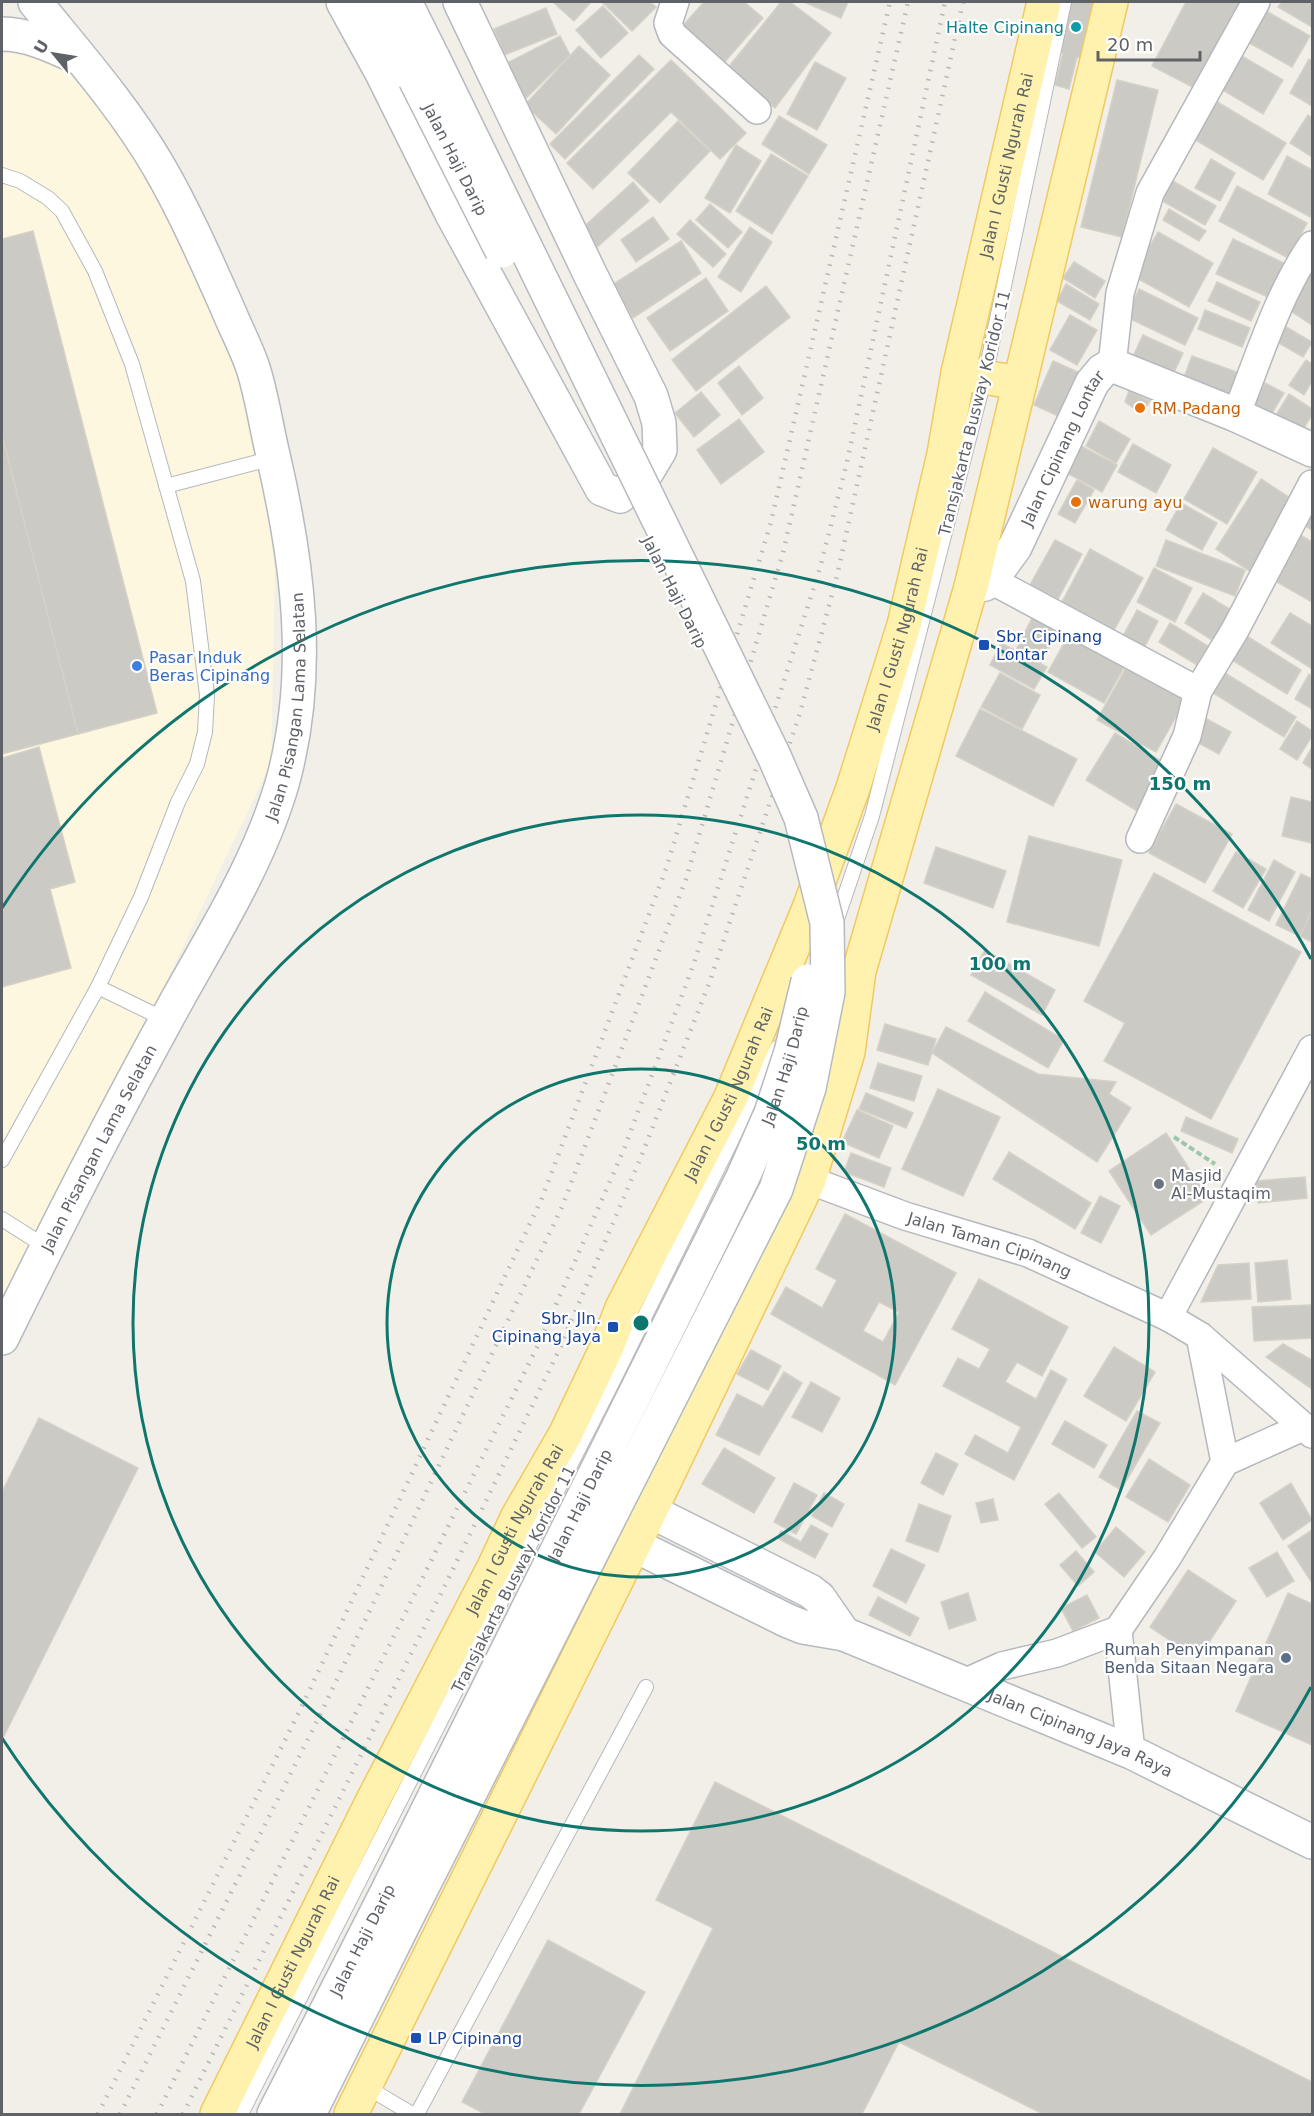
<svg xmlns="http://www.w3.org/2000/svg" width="1314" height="2116" font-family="'DejaVu Sans',sans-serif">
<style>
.commercial{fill:#fef7e0}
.building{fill:#cccac5;stroke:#d6d1c6;stroke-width:1.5;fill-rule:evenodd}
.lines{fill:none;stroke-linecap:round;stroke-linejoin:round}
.lane-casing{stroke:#b5b8bc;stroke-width:16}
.street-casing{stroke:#b5b8bc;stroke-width:30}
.secondary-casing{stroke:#b6babf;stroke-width:36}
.primary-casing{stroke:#f2c960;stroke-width:36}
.path{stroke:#9cc7a9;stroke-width:4;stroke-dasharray:6 3;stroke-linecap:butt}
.lane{stroke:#fff;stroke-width:14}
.street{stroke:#fff;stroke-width:27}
.secondary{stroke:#fff;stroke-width:33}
.primary{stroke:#fff2af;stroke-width:33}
.rail{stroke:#b6b7b8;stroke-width:4.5;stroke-dasharray:1.5 8;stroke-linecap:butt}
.secondary-bridge-casing{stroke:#b6babf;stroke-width:36;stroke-linecap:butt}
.secondary-bridge{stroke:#fff;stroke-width:33}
.ring{fill:none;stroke:#0f766e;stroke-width:3}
.culture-dot{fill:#0f9aa8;stroke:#fff;stroke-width:2}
.food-dot{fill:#e8710a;stroke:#fff;stroke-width:2}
.transit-dot{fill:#1a4fb4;stroke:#fff;stroke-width:2}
.shop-dot{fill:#3f7fe0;stroke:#fff;stroke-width:2}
.worship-dot{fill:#6b7280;stroke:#fff;stroke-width:2}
.service-dot{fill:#5c6f8a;stroke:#fff;stroke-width:2}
.labels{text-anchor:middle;stroke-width:4.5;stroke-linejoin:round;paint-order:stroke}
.culture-label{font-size:16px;fill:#0d838f;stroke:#fff;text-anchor:end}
.street-label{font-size:16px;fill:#5f6368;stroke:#fff}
.food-label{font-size:16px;fill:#c56008;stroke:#fff;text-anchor:start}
.transit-label{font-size:16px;fill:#164399;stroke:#fff;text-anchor:start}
.shop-label{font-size:16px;fill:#366cbe;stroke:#fff;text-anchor:start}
.worship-label{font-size:16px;fill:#5b616d;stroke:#fff;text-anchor:start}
.service-label{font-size:16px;fill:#4e5e75;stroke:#fff;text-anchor:end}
.centre{fill:#0f766e;stroke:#fff;stroke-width:3}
.ring-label{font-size:18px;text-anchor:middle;font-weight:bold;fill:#0f766e;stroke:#fff;stroke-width:4.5;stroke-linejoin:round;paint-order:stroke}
</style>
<rect width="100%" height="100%" fill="#f1efe8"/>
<polygon class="commercial" points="66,38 175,161 252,358 275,570 271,763 2,1325 2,54"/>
<g class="building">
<polygon points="553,2 591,2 574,21"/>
<polygon points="602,2 650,2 656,7 632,31"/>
<polygon points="704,2 744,2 763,18 722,65 680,29"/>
<polygon points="781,2 790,2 831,33 775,108 727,69"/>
<polygon points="804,2 848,2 841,18"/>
<polygon points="1069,2 1094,2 1081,58 1077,57 1069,89 1055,85 1063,53 1058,52"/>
<polygon points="1186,2 1246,2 1200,91 1152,66"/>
<polygon points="1282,2 1312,2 1312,27 1278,7"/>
<polygon points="603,6 628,33 601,58 576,30"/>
<polygon points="546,8 557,34 504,55 494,29"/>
<polygon points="1261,8 1310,36 1292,67 1244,40"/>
<polygon points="560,36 570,55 522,102 505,64"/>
<polygon points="579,46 610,75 556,134 525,105"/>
<polygon points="639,55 654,69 565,159 550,144"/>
<polygon points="1240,55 1283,80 1263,114 1221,89"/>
<polygon points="1309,59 1312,61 1312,106 1290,93"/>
<polygon points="671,60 746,133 720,159 671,112 593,189 567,163"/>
<polygon points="815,62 846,78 817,130 787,114"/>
<polygon points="1117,80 1158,90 1122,237 1081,227"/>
<polygon points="1214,100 1286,143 1263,180 1192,138"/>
<polygon points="1308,115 1312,118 1312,157 1290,143"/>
<polygon points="779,116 827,145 809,174 762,144"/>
<polygon points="678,121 710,151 660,203 628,173"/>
<polygon points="736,145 761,161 730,213 705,198"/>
<polygon points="771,154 808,176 772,234 736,211"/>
<polygon points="1287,156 1312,170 1312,218 1268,194"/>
<polygon points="1211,159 1235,173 1220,201 1195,188"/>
<polygon points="1166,177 1216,206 1205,225 1155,197"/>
<polygon points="633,182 649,201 595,249 579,231"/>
<polygon points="1237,186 1307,223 1288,258 1219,221"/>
<polygon points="710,204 742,232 728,248 696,220"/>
<polygon points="1169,209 1206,231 1199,241 1163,220"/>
<polygon points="653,217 669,239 636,262 621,240"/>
<polygon points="690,220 726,254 713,267 677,234"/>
<polygon points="750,227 772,242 741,292 718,277"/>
<polygon points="33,231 157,713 78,734 2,435 2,239"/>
<polygon points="1158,232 1213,263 1189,307 1133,276"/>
<polygon points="1233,239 1286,264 1270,298 1216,274"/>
<polygon points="681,241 701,273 633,318 612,285"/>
<polygon points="1074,262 1105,281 1095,298 1063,278"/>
<polygon points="1312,263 1312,325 1282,305"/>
<polygon points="706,278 728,311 670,351 647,318"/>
<polygon points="1217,282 1260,302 1251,321 1208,301"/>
<polygon points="1066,284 1099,304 1090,320 1057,301"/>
<polygon points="766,286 790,317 696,391 672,360"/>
<polygon points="1139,289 1198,318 1185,345 1126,317"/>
<polygon points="1205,310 1250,328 1242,347 1198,329"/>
<polygon points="1070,315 1097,330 1077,365 1050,350"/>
<polygon points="1281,324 1312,342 1303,357 1272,339"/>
<polygon points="1143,335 1183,353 1170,381 1130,363"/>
<polygon points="1192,356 1242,374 1233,398 1183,380"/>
<polygon points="1306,360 1312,364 1312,381 1304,395 1289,385"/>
<polygon points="1053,361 1080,373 1060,417 1034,405"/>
<polygon points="739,366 763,398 742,415 718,383"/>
<polygon points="1265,383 1284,393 1270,417 1251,406"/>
<polygon points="1129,391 1150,401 1142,414 1125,402"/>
<polygon points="701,392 720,415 694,437 675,413"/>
<polygon points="1289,394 1312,409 1312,415 1299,436 1273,420"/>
<polygon points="739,419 764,452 721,484 697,450"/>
<polygon points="1099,421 1130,439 1116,463 1086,446"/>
<polygon points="2,435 78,734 2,754"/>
<polygon points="1133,444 1171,465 1156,493 1118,472"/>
<polygon points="1079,445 1117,465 1102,492 1065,472"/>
<polygon points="1213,448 1257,472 1227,524 1184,499"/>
<polygon points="1261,479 1298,503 1254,574 1216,549"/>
<polygon points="1077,480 1094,490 1075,523 1058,514"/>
<polygon points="1312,491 1312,530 1296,521"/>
<polygon points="1181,503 1217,523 1202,550 1166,530"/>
<polygon points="1294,531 1312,542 1312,602 1268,577"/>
<polygon points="1055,540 1082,554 1058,599 1030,585"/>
<polygon points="1166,540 1245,570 1235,596 1156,566"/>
<polygon points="1090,549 1143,578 1114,630 1062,602"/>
<polygon points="1154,568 1192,588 1175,622 1137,602"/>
<polygon points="1203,593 1233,611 1215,642 1185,623"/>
<polygon points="1036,610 1061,624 1041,663 1016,650"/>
<polygon points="1137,610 1158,621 1143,650 1122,638"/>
<polygon points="1290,613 1312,626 1312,669 1271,643"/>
<polygon points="1170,623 1208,646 1197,665 1159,642"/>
<polygon points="1071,631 1127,662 1104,703 1048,672"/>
<polygon points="1242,633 1301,670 1287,694 1227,657"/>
<polygon points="1001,643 1047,667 1034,689 990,665"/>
<polygon points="1127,666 1186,699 1156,752 1097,720"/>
<polygon points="1217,668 1296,717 1284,737 1205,688"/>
<polygon points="1000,673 1040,695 1022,729 981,707"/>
<polygon points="1309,674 1312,676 1312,709 1295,699"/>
<polygon points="980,709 1077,759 1053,806 956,756"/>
<polygon points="1203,717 1231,732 1219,754 1191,739"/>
<polygon points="1297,721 1312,731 1312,736 1297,760 1280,749"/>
<polygon points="1115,733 1171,767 1142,814 1086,780"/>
<polygon points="39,747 75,882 50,889 71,968 2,987 2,758"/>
<polygon points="1312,747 1312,769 1303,763"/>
<polygon points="1291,797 1312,802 1312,843 1282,836"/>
<polygon points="1176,804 1232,834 1205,883 1149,853"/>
<polygon points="1029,836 1122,860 1099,946 1007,922"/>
<polygon points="936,847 1006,871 993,908 924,883"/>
<polygon points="1236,852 1266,869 1243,908 1213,891"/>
<polygon points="1274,860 1295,872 1269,921 1248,910"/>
<polygon points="1154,873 1301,952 1211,1119 1104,1061 1125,1023 1084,1001"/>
<polygon points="1301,874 1312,879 1312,910 1300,936 1276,925"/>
<polygon points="1312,910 1312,942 1300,936"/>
<polygon points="985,950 1055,990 1042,1015 971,975"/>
<polygon points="985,992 1064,1040 1048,1068 968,1021"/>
<polygon points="885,1024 936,1039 928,1065 877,1050"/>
<polygon points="946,1027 1038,1074 1116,1082 1109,1094 1131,1108 1097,1162 932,1053"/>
<polygon points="878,1063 922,1076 914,1101 870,1088"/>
<polygon points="938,1089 1000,1117 963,1196 902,1169"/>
<polygon points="866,1093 913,1113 906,1128 859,1109"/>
<polygon points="857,1110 893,1126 879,1158 842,1142"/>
<polygon points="1186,1117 1238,1139 1232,1153 1181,1131"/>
<polygon points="1166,1133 1208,1198 1151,1235 1109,1171"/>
<polygon points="1009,1152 1091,1203 1075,1229 993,1179"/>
<polygon points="851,1153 891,1168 884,1187 844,1172"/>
<polygon points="1305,1177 1307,1198 1258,1203 1256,1181"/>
<polygon points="1100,1196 1120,1206 1101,1243 1081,1233"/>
<path d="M845 1214 956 1273 895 1385 771 1314 786 1287 822 1308 837 1280 816 1269ZM879 1302 899 1312 883 1342 863 1331Z"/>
<polygon points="1287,1260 1291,1299 1258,1302 1255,1263"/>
<polygon points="1249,1263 1251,1299 1201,1302 1218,1265"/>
<polygon points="979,1279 1068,1327 1042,1376 1017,1362 1005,1382 1036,1399 1051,1370 1067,1379 1014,1480 965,1454 975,1435 1008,1453 1021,1427 943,1386 958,1358 979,1369 990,1349 952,1329"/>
<polygon points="1312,1305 1312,1338 1254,1341 1252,1307"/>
<polygon points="1283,1344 1312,1360 1312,1389 1266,1357"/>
<polygon points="1114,1347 1155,1372 1126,1421 1084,1396"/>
<polygon points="751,1350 781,1366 768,1390 737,1374"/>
<polygon points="784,1372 802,1383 759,1455 716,1435 737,1394 763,1407"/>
<polygon points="811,1382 840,1398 822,1432 792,1417"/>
<polygon points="1137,1411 1160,1423 1121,1490 1099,1477"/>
<polygon points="39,1418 138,1468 2,1740 2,1492"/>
<polygon points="1065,1421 1107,1445 1094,1468 1052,1444"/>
<polygon points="724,1448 775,1478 754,1513 702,1484"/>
<polygon points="936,1453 958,1464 943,1495 921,1483"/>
<polygon points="1149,1459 1190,1485 1168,1522 1126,1497"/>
<polygon points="794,1483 817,1495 796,1534 774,1522"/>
<polygon points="1291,1483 1312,1520 1283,1540 1260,1503"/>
<polygon points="824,1493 844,1504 832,1527 812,1516"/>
<polygon points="1059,1493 1096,1537 1082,1548 1045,1504"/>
<polygon points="993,1499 998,1520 981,1523 976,1503"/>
<polygon points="919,1504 951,1516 938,1552 906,1541"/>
<polygon points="811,1525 828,1534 815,1558 777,1538 781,1531 801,1542"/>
<polygon points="1116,1527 1145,1552 1124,1577 1095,1552"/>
<polygon points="1312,1530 1312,1583 1288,1546"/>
<polygon points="891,1549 925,1565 906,1603 873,1586"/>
<polygon points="1076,1551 1094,1572 1078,1586 1060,1565"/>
<polygon points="1277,1552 1294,1581 1267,1597 1249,1568"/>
<polygon points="1188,1570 1236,1601 1198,1659 1150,1627"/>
<polygon points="968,1593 976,1620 949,1629 941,1602"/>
<polygon points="1288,1593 1312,1604 1312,1745 1236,1711"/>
<polygon points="1087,1595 1099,1618 1073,1631 1061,1608"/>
<polygon points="878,1597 919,1618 910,1636 869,1615"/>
<polygon points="715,1782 1312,2082 1312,2114 1043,2114 899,2042 862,2114 620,2114 713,1928 656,1900"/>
<polygon points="548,1940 645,1992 579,2114 485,2114 462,2102"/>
</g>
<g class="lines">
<g class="lane-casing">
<g id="lane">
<polyline points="2,175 20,181 48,198 62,211 95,271 132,364 193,581 207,695 205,732 197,764 178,802 141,897 98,987 2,1160"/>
<polyline points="166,486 273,458"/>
<polyline points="835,925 872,816 985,376 1064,2"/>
<polyline points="98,987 166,1020"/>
<polyline points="2,1219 46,1247"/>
<polyline points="365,2086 412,2114"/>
<polyline points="241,2114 614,1379 777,1048"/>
<polyline points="417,2114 646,1687"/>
</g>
</g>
<g class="street-casing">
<g id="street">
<polyline points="675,2 668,23 672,34 757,110"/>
<polyline points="1112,365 1120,293 1150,193 1256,2"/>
<path d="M1236 415C1259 358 1277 296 1312 245"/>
<polyline points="991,580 1198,691"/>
<polyline points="1140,839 1187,736 1198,691 1235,630 1312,484"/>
<path id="s1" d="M809 1180 905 1216 1028 1253 1168 1317 1200 1336 1312 1434"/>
<polyline points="1168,1317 1312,1049"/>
<polyline points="1200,1336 1225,1462"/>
<polyline points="1118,1630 1131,1752"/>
<polyline points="962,1684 1002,1666 1057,1653 1118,1630 1167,1558 1225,1462 1303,1427"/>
</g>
</g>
<g class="secondary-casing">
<g id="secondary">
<polyline points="343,2 381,71 451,212 602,489 620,496 645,475 660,450 659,423 651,396 590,274 460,2"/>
<polyline points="373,2 415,79"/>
<polyline points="405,2 433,58"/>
<path d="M2 34C28 34 53 46 77 57"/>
<path id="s2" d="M971 587 985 584 991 580 1015 547 1092 383 1102 371 1112 365 1236 415 1312 450"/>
<path id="s3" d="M2 1338C54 1232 108 1126 165 1022 207 944 257 869 282 784 313 674 298 563 273 455 266 426 262 396 253 368 246 347 235 327 227 307 206 260 185 212 159 167 124 107 78 55 35 2"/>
<polyline points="650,1511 810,1591 819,1598 844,1634"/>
<path id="s4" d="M634 1545 788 1621 803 1627 844 1634 1131 1752 1312 1842"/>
<polyline points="274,2114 383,1900"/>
<polyline points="309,2114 408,1915"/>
</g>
</g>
<g class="primary-casing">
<g id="primary">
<polyline points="958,373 1020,383"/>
<path id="s5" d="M217 2114 371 1804 494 1567 517 1518 565 1435 607 1347 622 1308 731 1097 810 906 853 788 904 625 944 454 958 373 1044 2"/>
<polyline points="351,2114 634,1545 809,1180 848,1052 859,971 971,587 1111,2"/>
</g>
</g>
<polyline class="path" points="1174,1137 1215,1164"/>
<use href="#lane" class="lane"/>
<use href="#street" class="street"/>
<use href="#secondary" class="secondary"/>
<use href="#primary" class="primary"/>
<g class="rail">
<polyline points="98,2114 302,1706 542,1198 666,869 771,522 890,2"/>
<polyline points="120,2114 320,1715 562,1207 686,879 783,553 908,2"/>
<polyline points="157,2114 541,1339 624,1149 693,966 820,568 847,462 945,2"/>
<polyline points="183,2114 456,1563 559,1350 641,1157 710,981 800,713 837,576 963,2"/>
</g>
<g class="secondary-bridge-casing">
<g id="secondary-bridge">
<path id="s6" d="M415 79 502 251"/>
<path id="s7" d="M383 1900 743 1177 771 1113 791 1052 808 981"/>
<polyline points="408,1915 776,1189 809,1088 828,992 827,923 801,818 774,756 433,58"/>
</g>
</g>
<use href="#secondary-bridge" class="secondary-bridge"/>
</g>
<g class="ring">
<circle cx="641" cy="1323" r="254"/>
<circle cx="641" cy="1323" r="508"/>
<path d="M1311 1687A762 762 0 0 1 2 1738M2 908A762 762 0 0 1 1311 959"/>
</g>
<circle class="culture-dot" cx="1076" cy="27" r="6"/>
<g class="food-dot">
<circle cx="1140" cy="408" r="6"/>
<circle cx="1076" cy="502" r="6"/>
</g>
<g class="transit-dot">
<rect x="978" y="639" width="12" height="12" rx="3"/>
<rect x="607" y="1321" width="12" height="12" rx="3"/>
<rect x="410" y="2032" width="12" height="12" rx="3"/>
</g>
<circle class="shop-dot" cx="137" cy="666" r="6"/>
<circle class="worship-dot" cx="1159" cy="1184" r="6"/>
<circle class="service-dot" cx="1286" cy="1658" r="6"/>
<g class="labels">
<g class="culture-label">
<text x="1064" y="33">Halte Cipinang</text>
</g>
<g class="street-label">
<text dy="6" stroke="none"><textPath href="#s6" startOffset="90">Jalan Haji Darip</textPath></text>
<text dy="6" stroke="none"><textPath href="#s5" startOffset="2114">Jalan I Gusti Ngurah Rai</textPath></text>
<text transform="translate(974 413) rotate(-76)" y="6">Transjakarta Busway Koridor 11</text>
<text dy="6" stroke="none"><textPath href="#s2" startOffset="172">Jalan Cipinang Lontar</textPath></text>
<text transform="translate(675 592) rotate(63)" y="6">Jalan Haji Darip</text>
<text dy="6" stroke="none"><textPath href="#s5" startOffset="1628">Jalan I Gusti Ngurah Rai</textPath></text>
<text dy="6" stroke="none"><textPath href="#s3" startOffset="699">Jalan Pisangan Lama Selatan</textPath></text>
<text dy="6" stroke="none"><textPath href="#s7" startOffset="927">Jalan Haji Darip</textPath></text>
<text dy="6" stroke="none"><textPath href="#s5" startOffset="1142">Jalan I Gusti Ngurah Rai</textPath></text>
<text dy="6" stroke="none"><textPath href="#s3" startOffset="213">Jalan Pisangan Lama Selatan</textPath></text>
<text dy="6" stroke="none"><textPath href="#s1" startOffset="192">Jalan Taman Cipinang</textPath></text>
<text dy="6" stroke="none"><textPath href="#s7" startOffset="441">Jalan Haji Darip</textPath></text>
<text dy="6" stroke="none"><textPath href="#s5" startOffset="656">Jalan I Gusti Ngurah Rai</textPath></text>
<text transform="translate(513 1579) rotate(-63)" y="6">Transjakarta Busway Koridor 11</text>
<text dy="6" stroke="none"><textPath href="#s4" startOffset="486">Jalan Cipinang Jaya Raya</textPath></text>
<text transform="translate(362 1940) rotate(-63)" y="6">Jalan Haji Darip</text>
<text dy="6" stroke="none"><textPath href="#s5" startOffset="170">Jalan I Gusti Ngurah Rai</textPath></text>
</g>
<g class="food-label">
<text x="1152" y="414">RM Padang</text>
<text x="1088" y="508">warung ayu</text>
</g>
<g class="transit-label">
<text x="996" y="642">Sbr. Cipinang<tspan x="996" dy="18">Lontar</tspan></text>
<text x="601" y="1324" text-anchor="end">Sbr. Jln.<tspan x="601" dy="18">Cipinang Jaya</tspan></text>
<text x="428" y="2044">LP Cipinang</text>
</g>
<g class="shop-label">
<text x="149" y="663">Pasar Induk<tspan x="149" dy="18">Beras Cipinang</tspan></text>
</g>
<g class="worship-label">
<text x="1171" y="1181">Masjid<tspan x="1171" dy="18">Al-Mustaqim</tspan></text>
</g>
<g class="service-label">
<text x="1274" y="1655">Rumah Penyimpanan<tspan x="1274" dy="18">Benda Sitaan Negara</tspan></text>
</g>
</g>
<circle cx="641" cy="1323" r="9" class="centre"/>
<g class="ring-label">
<text x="1180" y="790">150 m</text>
<text x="1000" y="970">100 m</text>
<text x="821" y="1150">50 m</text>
</g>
<rect width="1314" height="2116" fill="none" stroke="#5f6368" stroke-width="6"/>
<g transform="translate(54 54) rotate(300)" stroke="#ffffff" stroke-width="4.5" paint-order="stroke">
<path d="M0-4.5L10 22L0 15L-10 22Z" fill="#5f6368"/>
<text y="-9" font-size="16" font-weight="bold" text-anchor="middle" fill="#5f6368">U</text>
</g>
<path d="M1098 51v9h102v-9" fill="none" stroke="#5f6368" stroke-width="3"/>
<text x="1107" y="51" font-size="18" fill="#5f6368" stroke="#ffffff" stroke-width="4.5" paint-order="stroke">20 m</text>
</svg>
